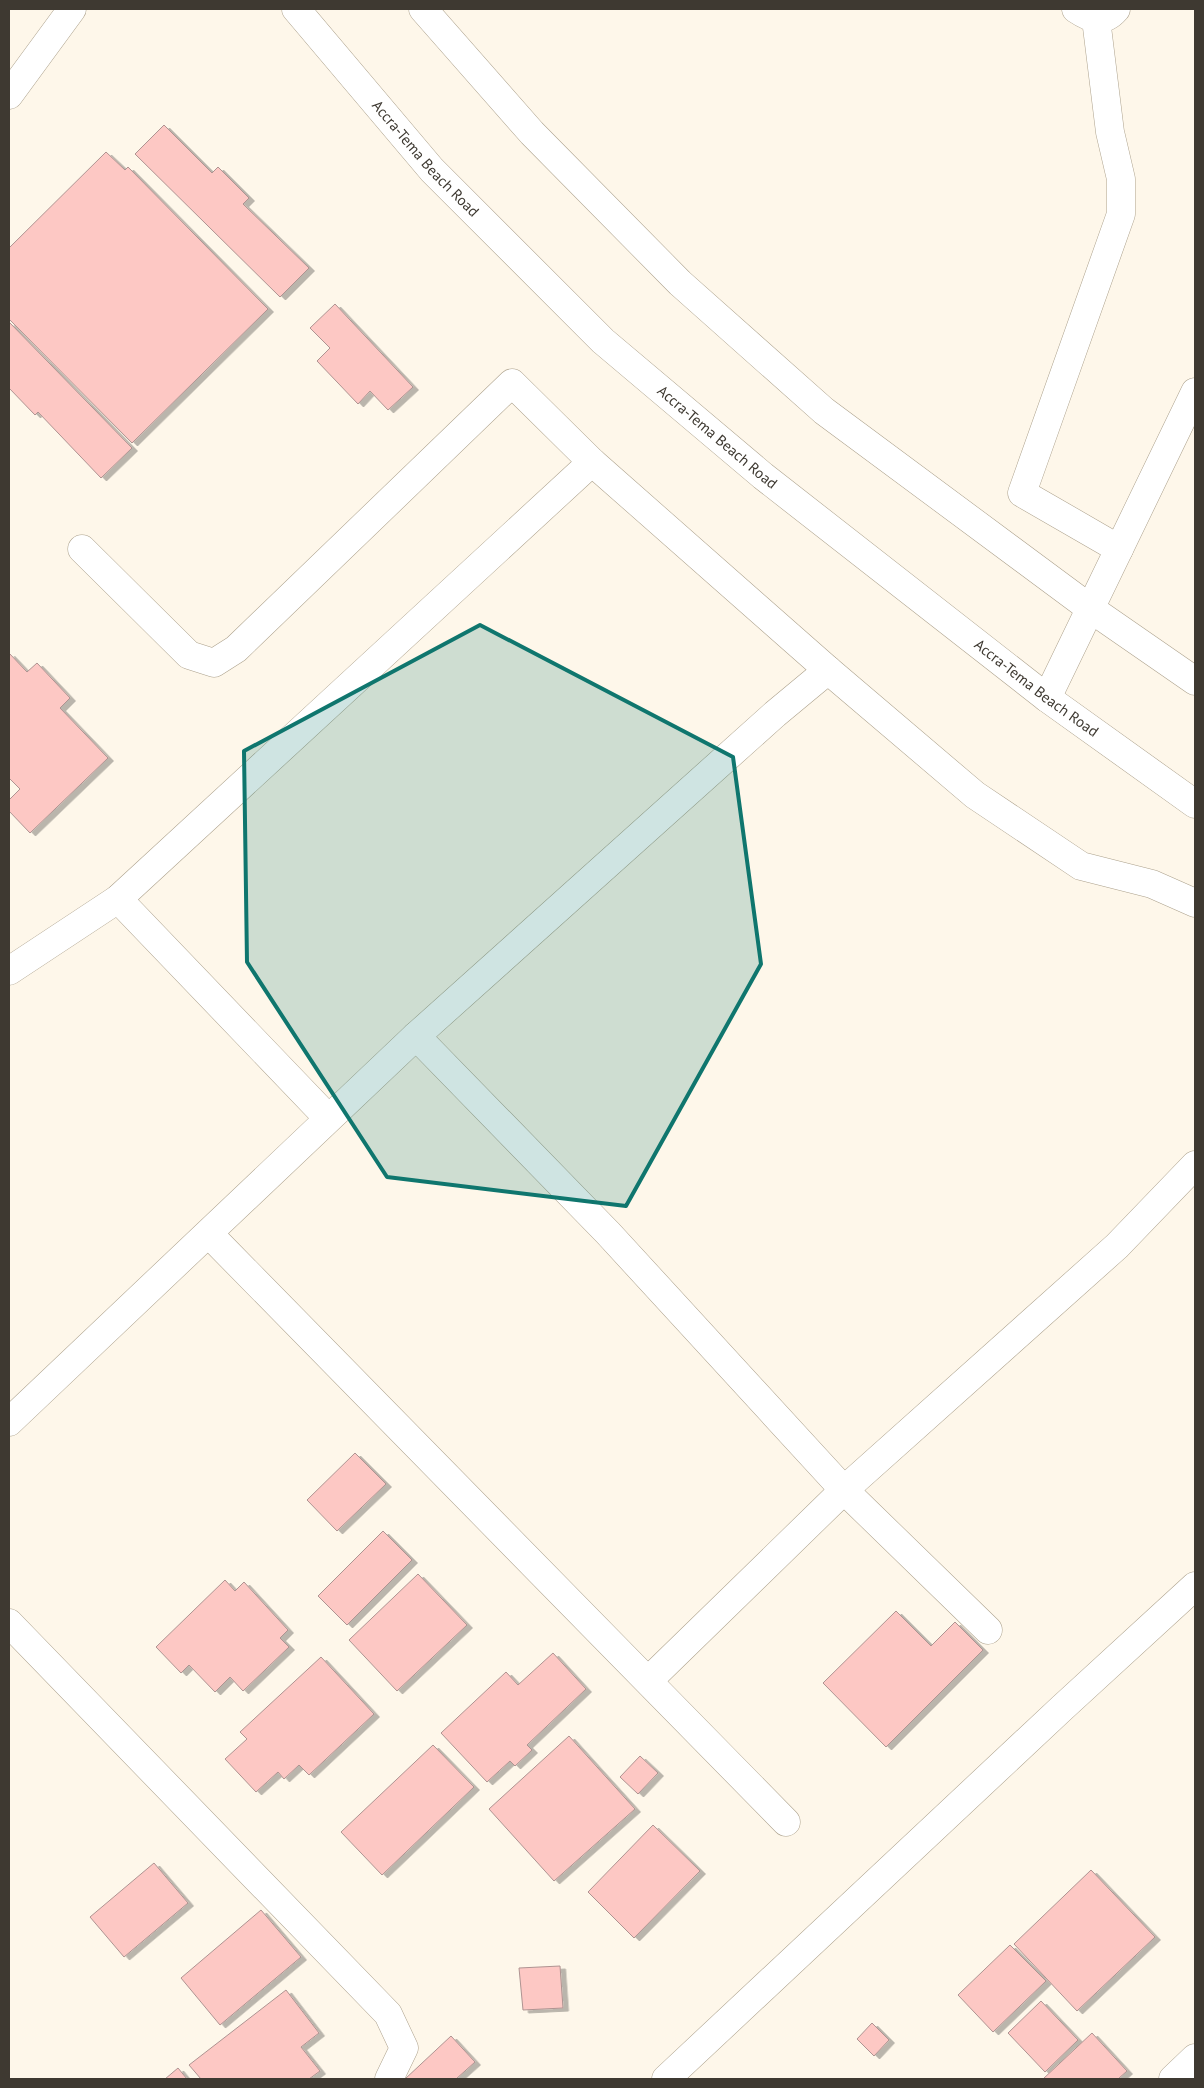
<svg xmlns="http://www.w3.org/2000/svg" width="1204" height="2088" font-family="'PT Sans',sans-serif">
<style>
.building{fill:#fdc8c4;stroke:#ae9391;filter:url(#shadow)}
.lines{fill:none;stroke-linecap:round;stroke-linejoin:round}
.minor-casing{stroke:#aca18c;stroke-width:29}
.major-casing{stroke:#aca18c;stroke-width:29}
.minor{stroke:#fff;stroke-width:28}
.major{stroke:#fff;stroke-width:28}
.marked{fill:#0f766e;fill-opacity:0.2;stroke:#0f766e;stroke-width:4;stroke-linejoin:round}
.labels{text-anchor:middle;stroke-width:4.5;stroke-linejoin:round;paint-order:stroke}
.street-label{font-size:15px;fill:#3e3931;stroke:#fff}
</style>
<defs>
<filter id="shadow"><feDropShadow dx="5.5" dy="3" stdDeviation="0" flood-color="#0004"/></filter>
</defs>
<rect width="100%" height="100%" fill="#fef7ea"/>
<g class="building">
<polygon points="164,125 212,173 218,167 249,198 243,204 309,268 280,297 135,154"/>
<polygon points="106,152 125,170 128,167 268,309 132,443 9,319 9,248"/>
<polygon points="335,304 413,387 388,410 370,391 358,404 317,361 330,348 310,328"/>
<polygon points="9,322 132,448 101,478 38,412 35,415 9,388"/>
<polygon points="9,653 27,672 37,663 70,698 60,708 108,758 30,833 9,811 9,800 20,789 9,778"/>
<polygon points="355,1453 386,1484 337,1531 307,1500"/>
<polygon points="383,1531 412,1560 347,1625 318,1596"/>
<polygon points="418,1574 467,1625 397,1691 349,1640"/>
<polygon points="225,1580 235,1591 244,1582 288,1630 280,1638 289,1647 243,1691 230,1677 215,1692 189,1665 181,1673 156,1647"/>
<polygon points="896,1611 931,1646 955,1622 983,1650 886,1747 823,1683"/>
<polygon points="553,1653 586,1689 527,1745 532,1750 515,1766 510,1761 487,1782 441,1733 506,1672 518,1685"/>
<polygon points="321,1657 374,1714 309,1775 299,1765 284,1779 278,1772 256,1792 225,1759 247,1739 240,1732"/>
<polygon points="569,1736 635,1809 554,1881 489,1809"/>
<polygon points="433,1745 474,1787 382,1875 341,1832"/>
<polygon points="640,1756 658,1773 638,1794 620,1777"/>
<polygon points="653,1825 700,1871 634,1938 588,1892"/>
<polygon points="154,1863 188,1903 124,1957 90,1917"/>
<polygon points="1091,1870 1155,1937 1077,2011 1014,1944"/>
<polygon points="261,1910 301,1957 220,2025 181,1978"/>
<polygon points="1010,1945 1046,1981 993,2032 958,1995"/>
<polygon points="560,1966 563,2008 523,2010 519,1968"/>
<polygon points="286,1990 319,2033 301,2047 320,2071 309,2079 201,2079 189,2065"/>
<polygon points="1041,2001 1078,2040 1045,2072 1008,2033"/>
<polygon points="872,2023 889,2040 874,2056 857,2039"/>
<polygon points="1092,2033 1127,2071 1118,2079 1043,2079"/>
<polygon points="451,2036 475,2062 456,2079 405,2079"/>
<polygon points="178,2068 187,2079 165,2079"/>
</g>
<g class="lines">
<g class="minor-casing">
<g id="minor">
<path d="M1076 9C1091 19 1103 24 1116 9"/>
<polyline points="1096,19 1110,132 1121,179 1121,214 1022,493 1119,549"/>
<polyline points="9,95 72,9"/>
<polyline points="82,549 189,655 214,663 236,649 512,383 592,462 828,670 975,795 1081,866 1152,884 1195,903"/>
<polyline points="1047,698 1195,392"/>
<polyline points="118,899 328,1118"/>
<polyline points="9,971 118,899 592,462"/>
<polyline points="416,1036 608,1233 844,1490 988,1630"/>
<polyline points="209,1234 786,1822"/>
<polyline points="9,1422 416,1036 775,714 828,670"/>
<polyline points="9,1623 388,2014 404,2048 389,2079"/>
<polyline points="649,1680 844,1490 1117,1246 1195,1165"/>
<polyline points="666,2079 1062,1708 1195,1586"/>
<polyline points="1173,2079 1195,2058"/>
</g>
</g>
<g class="major-casing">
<g id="major">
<path id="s1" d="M296 9 432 170 603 341 763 476 1047 698 1195 804"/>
<polyline points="423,9 532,133 680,283 824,411 1091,609 1195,681"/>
</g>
</g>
<use href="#minor" class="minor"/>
<use href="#major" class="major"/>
</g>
<path class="marked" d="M480 625 733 757 761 964 626 1206 387 1177 247 962 244 751Z"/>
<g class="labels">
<g class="street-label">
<text dy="5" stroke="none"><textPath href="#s1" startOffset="198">Accra-Tema Beach Road</textPath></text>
<text dy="5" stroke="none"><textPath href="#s1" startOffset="602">Accra-Tema Beach Road</textPath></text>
<text dy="5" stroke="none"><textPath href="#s1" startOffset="1008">Accra-Tema Beach Road</textPath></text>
</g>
</g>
<rect width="1204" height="2088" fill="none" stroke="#3e3931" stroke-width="20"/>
</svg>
